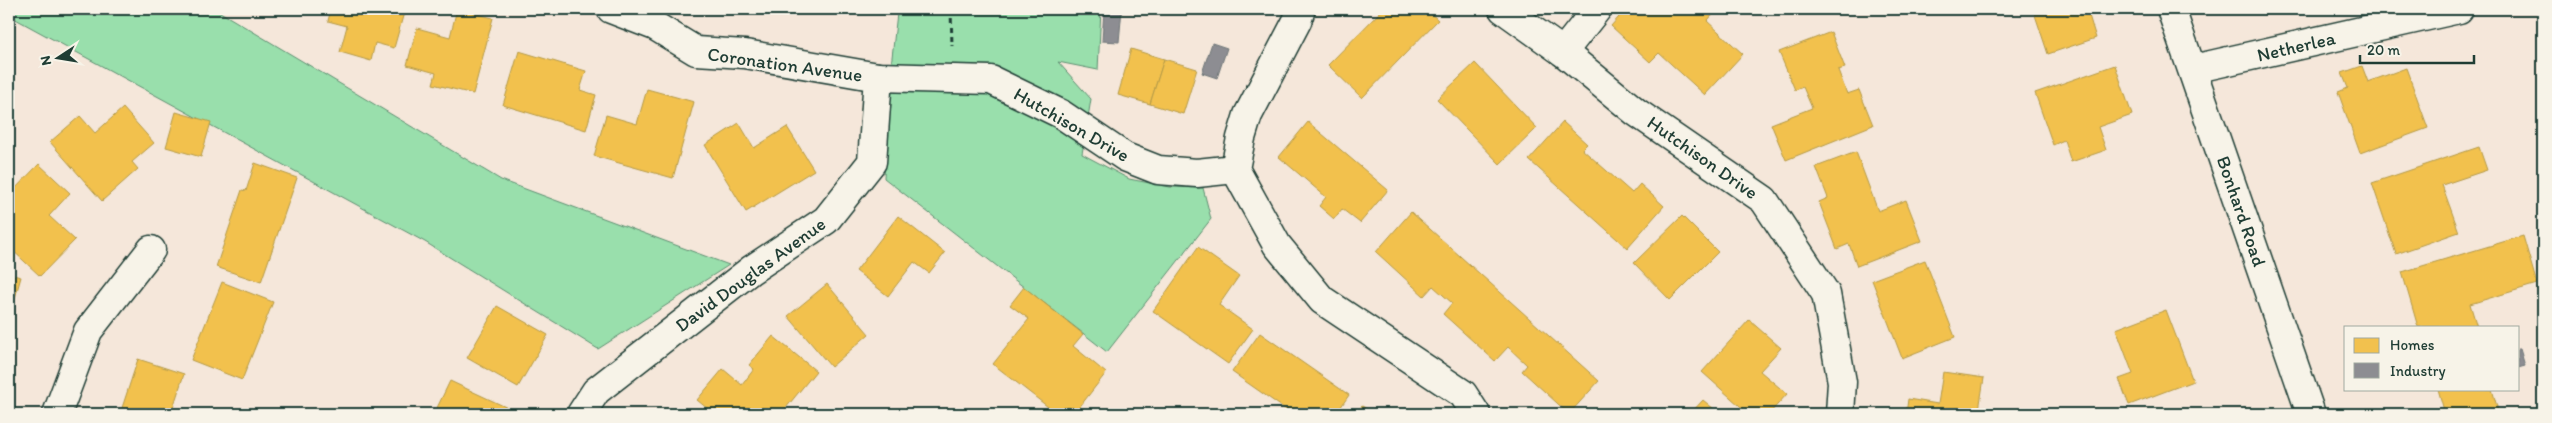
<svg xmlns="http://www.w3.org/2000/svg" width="2552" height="423" font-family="Itim,sans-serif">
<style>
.green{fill:#99dfac;stroke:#5c8e70}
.homes{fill:#f2c14e;stroke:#b39946}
.industry{fill:#8d8d92;stroke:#6c7576}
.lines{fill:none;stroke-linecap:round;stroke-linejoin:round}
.minor-casing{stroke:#1f3d34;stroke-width:31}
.path{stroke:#1f3d34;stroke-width:3;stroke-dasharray:5 4;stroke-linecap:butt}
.minor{stroke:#f7f3e8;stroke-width:28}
.labels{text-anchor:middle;stroke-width:5;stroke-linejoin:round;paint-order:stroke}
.street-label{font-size:19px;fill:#1f3d34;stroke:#f7f3e8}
</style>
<rect width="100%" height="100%" fill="#f5e7da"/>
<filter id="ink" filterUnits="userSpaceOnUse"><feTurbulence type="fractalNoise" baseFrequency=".02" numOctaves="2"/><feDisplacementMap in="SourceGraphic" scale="10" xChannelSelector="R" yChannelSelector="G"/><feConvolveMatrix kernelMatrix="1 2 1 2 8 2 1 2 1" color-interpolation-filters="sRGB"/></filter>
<g filter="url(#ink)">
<g class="green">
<polygon points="9,9 215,9 501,180 729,265 598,349 425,242 10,16 9,18"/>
<polygon points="900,9 1101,9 1098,70 1058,62 1091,99 1082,154 1129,179 1170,187 1203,188 1211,219 1107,352 884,178 888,93 897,13"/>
</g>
<g class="homes">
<polygon points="331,9 405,9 394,48 375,43 371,61 340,52 347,26 328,21"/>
<polygon points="457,9 493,18 473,94 433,84 436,73 407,65 417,28 450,37"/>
<polygon points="1383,9 1426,9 1438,20 1362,98 1328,65"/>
<polygon points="1626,9 1718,9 1707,21 1743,54 1705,95 1659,53 1650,62 1611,26"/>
<polygon points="2033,9 2087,9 2096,38 2048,54"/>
<polygon points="1831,32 1845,68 1838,70 1847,94 1859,90 1873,125 1786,160 1771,124 1812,108 1803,87 1795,90 1779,52"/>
<polygon points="1131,49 1164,59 1150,104 1118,95"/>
<polygon points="519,51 586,71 580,90 596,95 586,130 503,105"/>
<polygon points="1164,59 1197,69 1183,114 1150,104"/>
<polygon points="1475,63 1537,128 1500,164 1437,99"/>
<polygon points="2115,65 2132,115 2098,127 2106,150 2071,162 2064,140 2053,145 2035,93"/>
<polygon points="2362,66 2368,82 2406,68 2428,128 2360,153 2338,92 2348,88 2342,73"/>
<polygon points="647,89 694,102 673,178 594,156 606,115 637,124"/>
<polygon points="123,108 154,143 132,162 138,169 102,201 50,142 80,116 95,133"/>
<polygon points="176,112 211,122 201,157 166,147"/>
<polygon points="1308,122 1388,190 1360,223 1342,209 1334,219 1319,206 1326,197 1279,157"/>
<polygon points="1563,122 1587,144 1582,149 1632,193 1640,184 1664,206 1627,248 1529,160"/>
<polygon points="739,123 754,148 787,127 814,170 746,212 705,145"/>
<polygon points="2479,147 2487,170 2442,185 2459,232 2396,254 2372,183"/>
<polygon points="1856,152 1878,211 1906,200 1922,241 1857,266 1849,244 1837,249 1819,202 1828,198 1816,167"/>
<polygon points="255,163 297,178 261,282 216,267 242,190 246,191"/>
<polygon points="39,164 70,193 49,216 75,240 40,276 9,247 9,195"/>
<polygon points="1411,212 1599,381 1569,414 1522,371 1527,365 1508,347 1495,361 1443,314 1452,303 1433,286 1424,296 1376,252"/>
<polygon points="898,216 945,253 929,273 914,262 888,296 856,271"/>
<polygon points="1682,216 1718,252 1670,300 1634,263"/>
<polygon points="2523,236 2537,284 2470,304 2477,327 2418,327 2402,272"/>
<polygon points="1198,247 1239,276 1219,305 1253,329 1228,364 1153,311"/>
<polygon points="1925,260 1955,337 1902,358 1872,280"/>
<polygon points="9,274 21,277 9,319"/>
<polygon points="222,282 273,302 242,380 191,360"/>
<polygon points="827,284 869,334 831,367 788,316"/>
<polygon points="1024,287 1083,334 1073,346 1106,373 1074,414 1057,414 993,364 1029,319 1010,305"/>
<polygon points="497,306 548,335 518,387 467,358"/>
<polygon points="2166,310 2193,381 2129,405 2119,379 2133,374 2116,329"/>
<polygon points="1749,320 1781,348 1760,371 1787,394 1769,414 1749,414 1702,372"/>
<polygon points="1260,333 1349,395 1336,414 1292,414 1232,372"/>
<polygon points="773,336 816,371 781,414 714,414 697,400 723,369 742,385 754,369 749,365"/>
<polygon points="138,359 184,374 171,414 120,414"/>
<polygon points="1943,372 1984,378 1979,410 1986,411 1986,414 1906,414 1908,399 1938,404"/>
<polygon points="450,381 510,409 508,414 434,414"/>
<polygon points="2438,389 2492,389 2499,414 2445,414"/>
<polygon points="1703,400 1720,414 1690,414"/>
<polygon points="1362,406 1374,414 1356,414"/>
</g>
<g class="industry">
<polygon points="1104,9 1122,9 1119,42 1102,41"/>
<polygon points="1212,43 1227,48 1217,78 1202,73"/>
<polygon points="2518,349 2520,349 2525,366 2518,368"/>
</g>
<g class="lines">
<g class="minor-casing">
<g id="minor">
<polyline points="611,9 655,26 696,51 745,54 878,77 991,80 1061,114 1125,157 1158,170 1197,173 1235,169"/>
<polyline points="1301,9 1297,21 1248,115 1241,138 1235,169 1277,245 1322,300 1463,394 1476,414"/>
<polyline points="1503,9 1563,52 1636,112 1764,200 1826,294 1842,382 1840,414"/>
<polyline points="2171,9 2311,414"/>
<polyline points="1563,52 1597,9"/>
<polyline points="2193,69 2459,9"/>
<polyline points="57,414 88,331 151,250"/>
<polyline points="581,414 596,391 751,270 826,220 872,162 878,77"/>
</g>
</g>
<polyline class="path" points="951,9 952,46"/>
<use href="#minor" class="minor"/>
</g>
</g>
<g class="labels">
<g class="street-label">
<text transform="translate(2296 46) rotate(-13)" y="7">Netherlea</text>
<text transform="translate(785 64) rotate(8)" y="7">Coronation Avenue</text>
<text transform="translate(1072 124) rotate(30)" y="7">Hutchison Drive</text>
<text transform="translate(1703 157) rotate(35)" y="7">Hutchison Drive</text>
<text transform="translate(2242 211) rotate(71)" y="7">Bonhard Road</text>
<text transform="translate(750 274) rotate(-36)" y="7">David Douglas Avenue</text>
</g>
</g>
<rect width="2552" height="423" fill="none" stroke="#f7f3e8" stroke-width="30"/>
<rect x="15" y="15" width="2522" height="393" fill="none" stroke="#1f3d34" stroke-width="2" filter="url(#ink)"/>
<rect x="2344" y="326" width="175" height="65" fill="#f7f3e8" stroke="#a1aaa0"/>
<rect x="2354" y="338" width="25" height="15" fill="#f2c14e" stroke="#a1aaa0"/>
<text x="2390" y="350" font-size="15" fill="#1f3d34">Homes</text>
<rect x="2354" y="363" width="25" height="15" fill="#8d8d92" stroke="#a1aaa0"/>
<text x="2390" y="376" font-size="15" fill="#1f3d34">Industry</text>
<g transform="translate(58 58) rotate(258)" stroke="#f7f3e8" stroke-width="4" paint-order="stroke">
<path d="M0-4L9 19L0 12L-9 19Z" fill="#1f3d34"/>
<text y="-8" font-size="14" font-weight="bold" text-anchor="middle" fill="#1f3d34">N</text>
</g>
<path d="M2360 55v8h114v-8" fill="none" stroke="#1f3d34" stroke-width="2.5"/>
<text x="2367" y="55" font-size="15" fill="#1f3d34" stroke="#f7f3e8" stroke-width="4" paint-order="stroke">20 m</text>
</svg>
